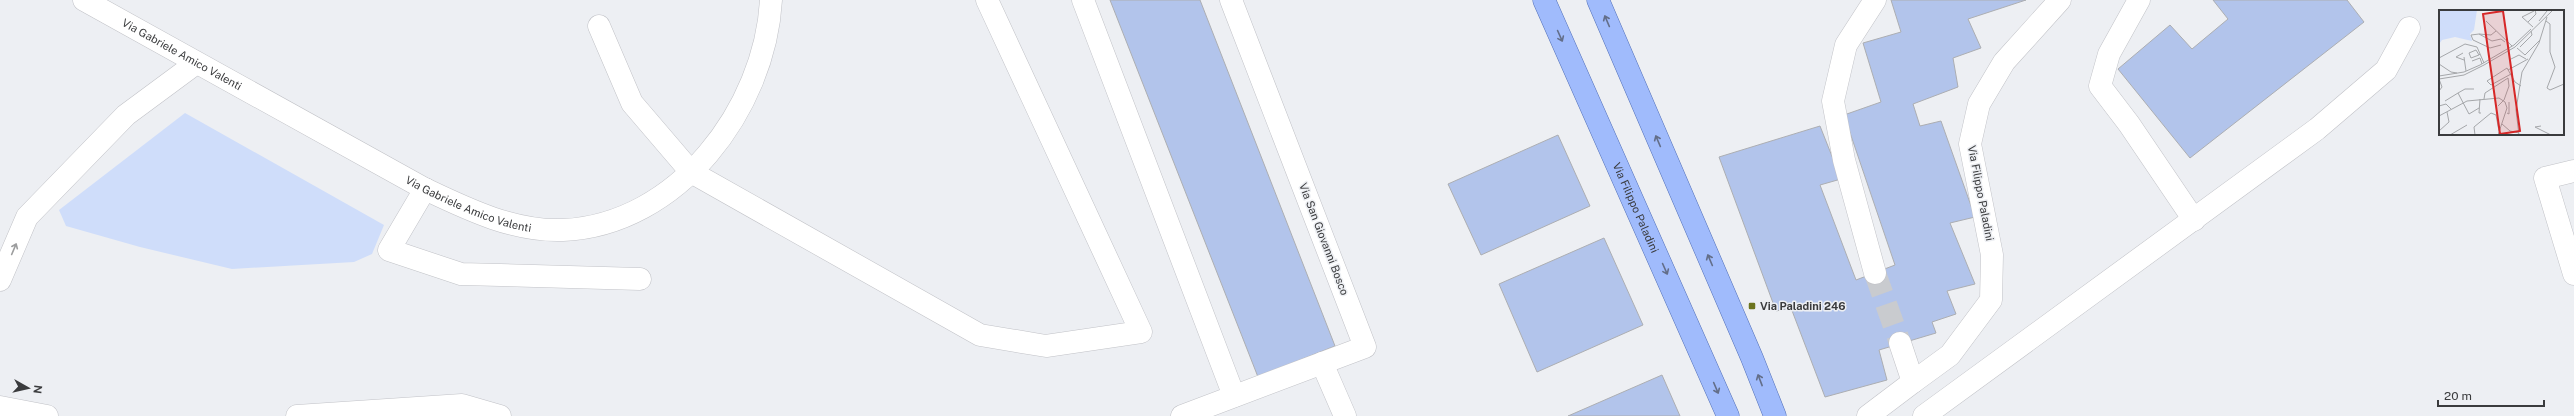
<svg xmlns="http://www.w3.org/2000/svg" width="2574" height="416" font-family="'Public Sans',sans-serif">
<style>
.green{fill:#cfddfa}
.building{fill:#b2c4eb;stroke:#acaeb2}
.lines{fill:none;stroke-linecap:round;stroke-linejoin:round}
.minor-tunnel{stroke:#c9cbcf;stroke-width:22;stroke-dasharray:22 11;stroke-linecap:butt}
.minor-casing{stroke:#c1c2c7;stroke-width:23}
.major-casing{stroke:#5370b8;stroke-width:23}
.minor{stroke:#fff;stroke-width:22}
.major{stroke:#a0bbfc;stroke-width:22}
.oneway{stroke:#636e89}
.oneway2{stroke:#9c9d9e}
.poi-dot{fill:#6c741e;stroke:#edeff3;stroke-width:1.5}
.labels{text-anchor:middle;stroke-width:3;stroke-linejoin:round;paint-order:stroke}
.street-label{font-size:11px;fill:#3a3b3d;stroke:#edeff3}
.poi-label{font-size:11px;font-weight:bold;fill:#3a3b3d;stroke:#edeff3;text-anchor:start}
.inset-road{fill:none;stroke:#a5a7aa;stroke-width:1}
.view{fill:#d62828;fill-opacity:0.15;stroke:#d62828;stroke-width:2}
.inset-edge{fill:none;stroke:#3a3b3d;stroke-width:2}
</style>
<rect width="100%" height="100%" fill="#edeff3"/>
<polygon class="green" points="185,113 384,225 372,254 354,262 232,269 140,247 66,226 59,210"/>
<g class="building">
<polygon points="1110,0 1200,0 1335,346 1258,377"/>
<polygon points="1891,0 2026,0 1968,19 1981,48 1953,58 1958,87 1913,104 1920,126 1941,121 1975,217 1950,223 1975,284 1947,291 1956,314 1932,322 1936,333 1879,350 1887,380 1825,397 1791,308 1776,311 1719,157 1820,126 1841,179 1820,185 1856,280 1895,265 1844,115 1881,102 1863,43 1901,32"/>
<polygon points="2213,0 2347,0 2364,22 2190,158 2118,69 2170,25 2192,49 2228,19"/>
<polygon points="1558,135 1590,206 1481,255 1448,184"/>
<polygon points="1604,238 1643,325 1537,372 1499,284"/>
<polygon points="1662,375 1680,416 1568,416"/>
</g>
<g class="lines">
<polyline class="minor-tunnel" points="1875,273 1900,343"/>
<g class="minor-casing">
<g id="minor">
<path id="s1" d="M84 0 425 189C467 209 514 232 563 230 678 225 765 109 771 0"/>
<polyline points="1083,0 1234,396"/>
<polyline points="2139,0 2109,54 2100,86 2129,124 2194,220"/>
<polyline points="599,26 632,103 691,172 980,335 1046,346 1141,332 987,0"/>
<polyline points="2574,171 2545,178 2574,274"/>
<polyline points="425,189 389,250 461,274 640,279"/>
<polyline points="1875,273 1844,160 1833,101 1846,45 1875,0"/>
<polyline points="0,280 27,217 126,115 195,64"/>
<polyline points="1322,363 1345,416"/>
<polyline points="1913,382 1950,355 1991,300 1992,255 1970,144 1979,104 2004,62 2060,0"/>
<polyline points="0,407 47,416"/>
<polyline points="297,416 462,405 500,416"/>
<polyline points="1182,416 1365,347 1231,0"/>
<polyline points="1868,416 1913,382 1900,343"/>
<polyline points="1924,416 2317,129 2386,70 2409,28"/>
</g>
</g>
<g class="major-casing">
<g id="major">
<path id="s2" d="M1544 0 1728 416"/>
<polyline points="1598,0 1752,358 1775,416"/>
</g>
</g>
<use href="#minor" class="minor"/>
<use href="#major" class="major"/>
</g>
<defs><path id="oneway-shaft" d="M-6 0H5M1.5-3L5.5 0L1.5 3" fill="none" stroke-width="1.6" stroke-linecap="round" stroke-linejoin="round"/></defs>
<g class="oneway">
<use href="#oneway-shaft" transform="translate(1607 21) rotate(-113)"/>
<use href="#oneway-shaft" transform="translate(1560 36) rotate(66)"/>
<use href="#oneway-shaft" transform="translate(1658 141) rotate(-113)"/>
<use href="#oneway-shaft" transform="translate(1710 260) rotate(-113)"/>
<use href="#oneway-shaft" transform="translate(1665 269) rotate(66)"/>
<use href="#oneway-shaft" transform="translate(1760 380) rotate(-111)"/>
<use href="#oneway-shaft" transform="translate(1716 388) rotate(67)"/>
</g>
<use class="oneway2" href="#oneway-shaft" transform="translate(14 249) rotate(-67)"/>
<rect class="poi-dot" x="1748" y="302" width="8" height="8" rx="2"/>
<g class="labels">
<g class="street-label">
<text dy="4" stroke="none"><textPath href="#s1" startOffset="112">Via Gabriele Amico Valenti</textPath></text>
<text transform="translate(1981 193) rotate(79)" y="4">Via Filippo Paladini</text>
<text dy="4" stroke="none"><textPath href="#s1" startOffset="436">Via Gabriele Amico Valenti</textPath></text>
<text dy="4" stroke="none"><textPath href="#s2" startOffset="227">Via Filippo Paladini</textPath></text>
<text transform="translate(1324 239) rotate(69)" y="4">Via San Giovanni Bosco</text>
</g>
<g class="poi-label">
<text x="1760" y="310">Via Paladini 246</text>
</g>
</g>
<g transform="translate(2439 10)">
<rect width="125" height="125" fill="#edeff3"/>
<path d="M0 0H38L35 20 31 24 33 31 16 27 3 30 0 34Z" fill="#cfddfa"/>
<path class="inset-road" d="M47 11 73 36M100 11 108 1M107 11 111 14V42L116 57 108 78 111 80 125 74M89 12 97 4 96 0M94 17 83 7 95 1M40 24 52 25 57 21M62 35 51 38 34 30 32 25 40 24 53 31 62 29 66 32M81 37 93 25 92 21M78 38 86 45 101 30M24 43 17 47 25 50M40 45 37 40 30 43 32 48 40 45 41 44M25 47 27 61M0 48 26 34 38 37 45 53M72 49 80 45 87 49M33 51 41 48 43 54M0 54 12 62 18 63M69 60 89 49M72 64 52 75 48 71 68 58 76 72 82 76M0 66 25 62 41 55 75 35 92 19M0 69 25 65 45 55 76 37 114 0M35 79H26L19 83 30 104 40 98M0 81 3 77 0 69M41 89 40 103H42M45 89 46 83 69 68 70 76 65 90 59 96M6 91 19 83M0 96 7 94 12 99M68 103 70 104V92M0 106 28 91 60 88 66 92 68 98 59 125M63 114 71 121 80 123M102 116 96 117 112 125M0 121 10 112 8 102M11 125 28 115M36 125 35 117 52 103 57 105 60 121M80 125 77 100 83 62 100 33 108 7"/>
<path class="view" d="M64 1 81 121 61 124 44 4Z"/>
<rect width="125" height="125" class="inset-edge"/>
</g>
<g transform="translate(28 388) rotate(98)" stroke="#edeff3" stroke-width="3" paint-order="stroke">
<path d="M0-3L7 15L0 10L-7 15Z" fill="#3a3b3d"/>
<text y="-6" font-size="11" font-weight="bold" text-anchor="middle" fill="#3a3b3d">N</text>
</g>
<path d="M2438 400v6h106v-6" fill="none" stroke="#3a3b3d" stroke-width="2"/>
<text x="2444" y="400" font-size="12" fill="#3a3b3d" stroke="#edeff3" stroke-width="3" paint-order="stroke">20 m</text>
</svg>
